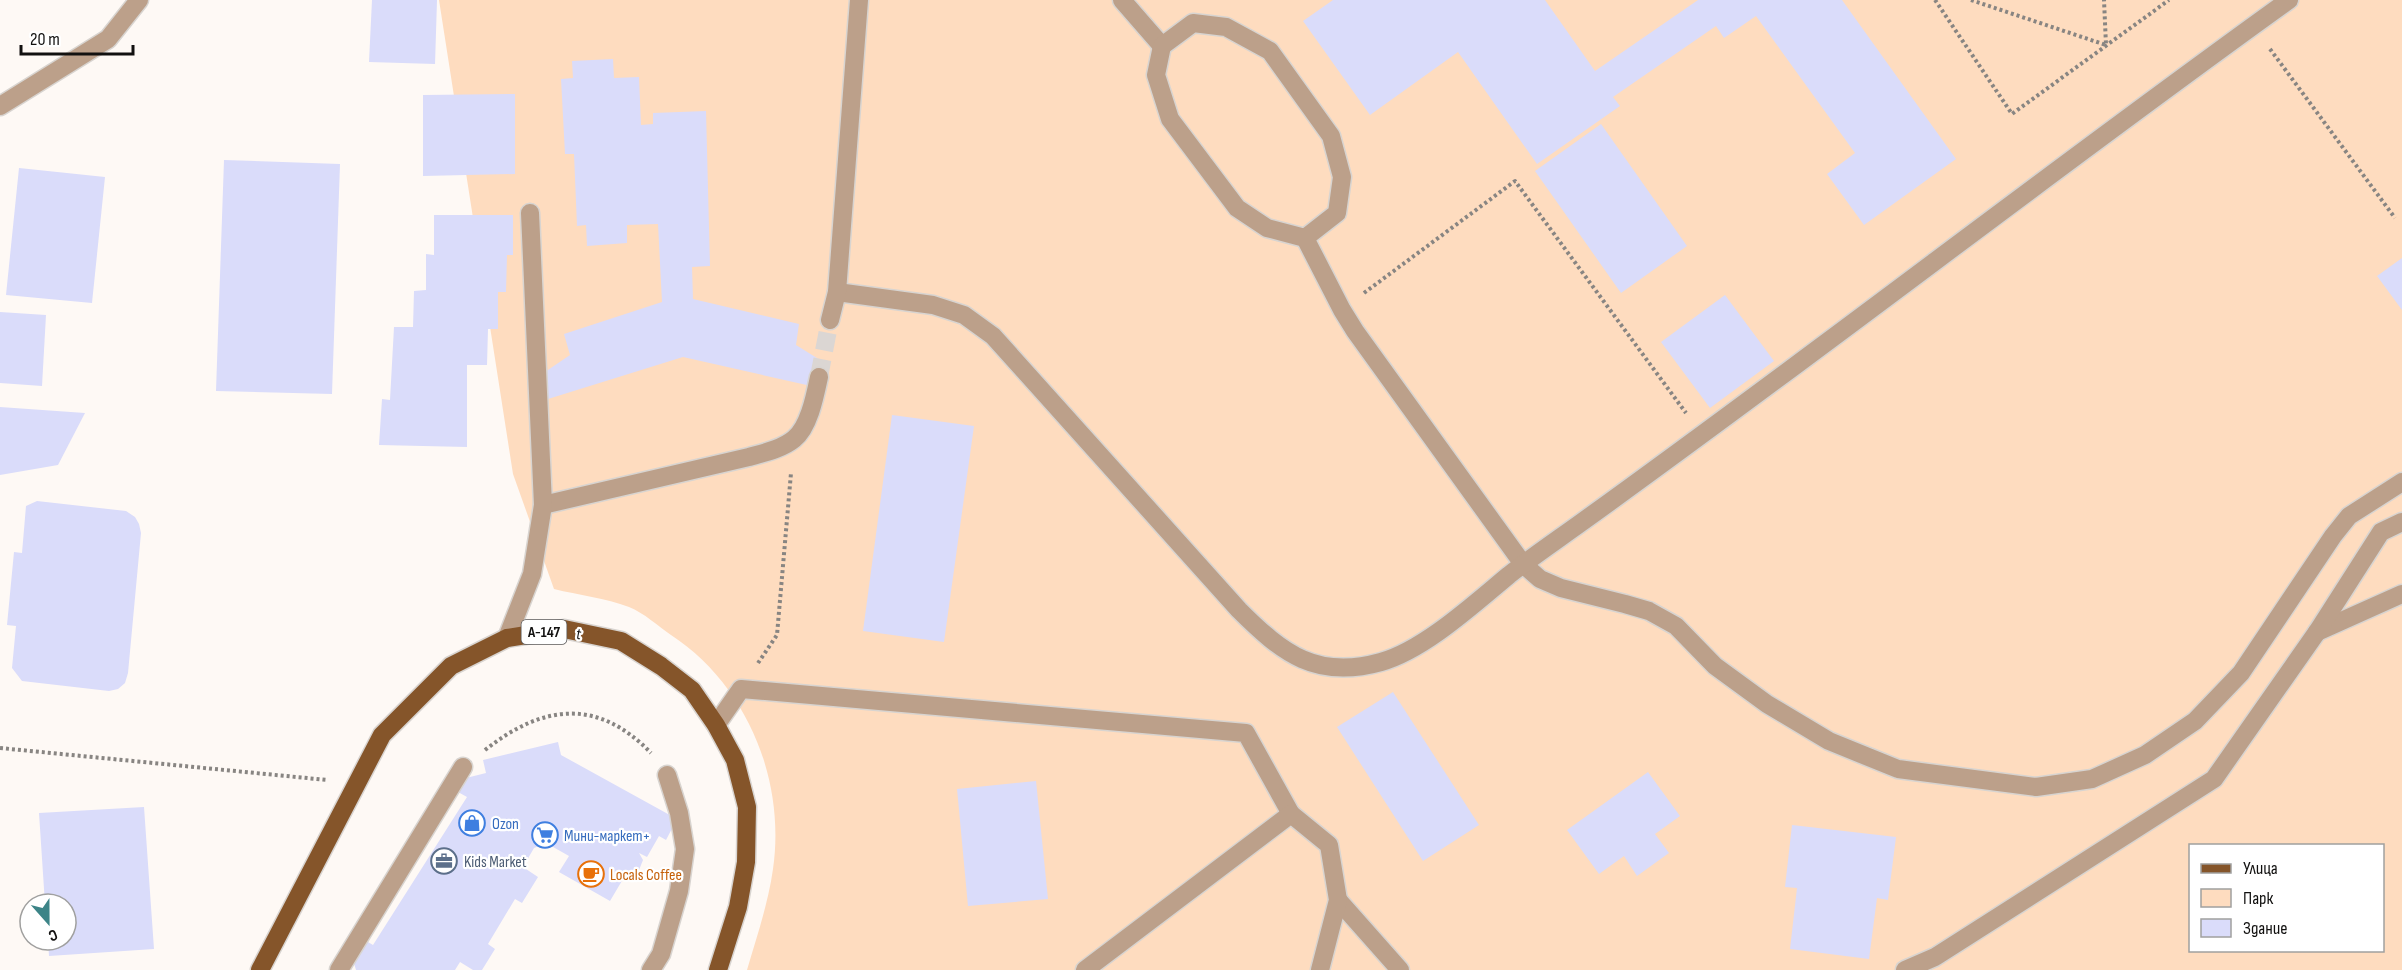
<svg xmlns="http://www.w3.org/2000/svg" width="2402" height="970" font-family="'Sofia Sans Condensed',sans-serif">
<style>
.green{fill:#fedcbf;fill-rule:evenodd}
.building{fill:#dadcfa}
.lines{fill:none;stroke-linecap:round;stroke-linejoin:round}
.minor-tunnel{stroke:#dbd6d3;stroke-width:18;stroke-dasharray:18 9;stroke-linecap:butt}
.minor-casing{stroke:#d8d4d0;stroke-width:21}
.major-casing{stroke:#d8d4d0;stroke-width:21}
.path{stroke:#888582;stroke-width:4;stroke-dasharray:3 3;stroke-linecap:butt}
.minor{stroke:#bca08a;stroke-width:18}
.major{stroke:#85552a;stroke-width:18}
.labels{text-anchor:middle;stroke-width:4.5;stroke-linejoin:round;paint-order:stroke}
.shield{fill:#fff;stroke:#595858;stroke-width:1.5}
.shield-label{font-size:15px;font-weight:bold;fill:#121110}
.street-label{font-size:16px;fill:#121110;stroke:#fff}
.shop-label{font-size:16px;fill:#366cbe;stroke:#fff;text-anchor:start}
.service-label{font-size:16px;fill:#4e5e75;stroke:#fff;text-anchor:start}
.food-label{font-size:16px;fill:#c56008;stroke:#fff;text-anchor:start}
</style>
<rect width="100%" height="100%" fill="#fef9f5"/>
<path class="green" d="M439 0H2402V970H747C757 936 768 904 773 869 786 779 746 684 671 635 658 626 644 613 629 607 606 598 578 595 554 589L513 474ZM2190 846H2382V950H2190Z"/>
<g class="building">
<polygon points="372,0 437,0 435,64 369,62"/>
<polygon points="1333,0 1545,0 1595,71 1698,0 1842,0 1956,159 1864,225 1827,174 1855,153 1756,16 1724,38 1716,26 1613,97 1620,106 1537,164 1458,52 1370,115 1303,21"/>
<polygon points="613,59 614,78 639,77 641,125 653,124 653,113 706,111 710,266 692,267 693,299 799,324 796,345 825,363 820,388 683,357 548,399 539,376 570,355 564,334 662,302 658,224 627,225 627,243 587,246 586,225 577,226 574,154 565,154 561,79 573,78 572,61"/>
<polygon points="515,94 515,174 423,176 423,95"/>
<polygon points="1601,124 1687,246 1621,293 1535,171"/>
<polygon points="224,160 340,164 332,394 216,391"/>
<polygon points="19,168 105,177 92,303 6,295"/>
<polygon points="434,215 513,215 513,255 507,255 506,292 498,292 498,329 488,329 487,365 467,365 467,447 379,445 382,399 390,400 394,327 413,327 414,291 426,290 426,254 434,255"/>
<polygon points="2402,258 2402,310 2377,276"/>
<polygon points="1725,295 1774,361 1710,408 1661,342"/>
<polygon points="0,312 46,315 42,386 0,383"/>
<polygon points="0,407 85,413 58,465 0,475"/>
<polygon points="892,415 974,426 944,642 863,631"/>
<polygon points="37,501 126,511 135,517 139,524 141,533 128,673 125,683 118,689 109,691 22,681 12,668 16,626 7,625 14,552 22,553 26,506"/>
<polygon points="1393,692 1479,825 1423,861 1337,727"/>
<polygon points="558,742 561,755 677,819 666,840 659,836 647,857 639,853 643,860 639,870 626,874 610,901 559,872 569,856 546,843 534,848 523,867 538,877 522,903 515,899 488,944 495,949 482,970 473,970 460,962 455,970 356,970 352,957 363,939 373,945 467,797 458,792 466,778 486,773 483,760"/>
<polygon points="1648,772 1680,816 1655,834 1669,853 1637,876 1624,856 1599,874 1567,830"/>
<polygon points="1036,781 1048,899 968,906 957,789"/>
<polygon points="144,807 154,949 49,956 48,940 66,940 66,904 45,904 39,813"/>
<polygon points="1792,825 1896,837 1888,900 1877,898 1869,959 1790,949 1797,888 1785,887"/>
</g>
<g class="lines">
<polyline class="minor-tunnel" points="819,377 830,320"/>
<g class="minor-casing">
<g id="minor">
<polyline points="1122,0 1162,46"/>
<polyline points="0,106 108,39 139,0"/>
<polyline points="1305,238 1337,213 1342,177 1331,136 1270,51 1226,27 1193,23 1162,46 1156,75 1170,119 1237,208 1267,228 1305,238 1342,310 1355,331 1523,564 1540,579 1561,588 1625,604 1649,611 1676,626 1715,666 1767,704 1829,741 1898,769 2036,787 2092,779 2145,755 2195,721 2241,673 2333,536 2349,516 2402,482"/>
<path d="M837 292 933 305 964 315 993 336 1239 610C1283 654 1317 680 1381 662 1424 650 1474 604 1509 575 1532 557 1557 540 1582 522 1820 351 2051 171 2289 0"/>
<polyline points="830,320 837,292 859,0"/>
<path d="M543 505 749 457C763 453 782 449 794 439 809 427 815 396 819 377"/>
<polyline points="2317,632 2402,594"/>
<polyline points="507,638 532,574 543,505 530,213"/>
<polyline points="716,725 741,689 1246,733 1291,814"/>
<polyline points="1338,900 1400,970"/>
<polyline points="339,970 463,767"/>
<polyline points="651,970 661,954 679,891 685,849 679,813 667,775"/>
<polyline points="1085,970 1291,814 1329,845 1338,900 1320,970"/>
<polyline points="1905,970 1935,957 2214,779 2317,632 2381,532 2402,522"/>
</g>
</g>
<g class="major-casing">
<polyline id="major" points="260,970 382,735 451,666 507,638 564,629 621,641 661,666 692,690 716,725 735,760 747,807 746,862 738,907 718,970"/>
</g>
<g class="path">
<polyline points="1935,0 2012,114 2169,0"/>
<polyline points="1971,0 2106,45 2104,0"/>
<polyline points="2270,49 2395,218"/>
<polyline points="1364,293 1515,181 1686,413"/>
<polyline points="758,663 777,635 791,473"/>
<polyline points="0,748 327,780"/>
<path d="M485 750C542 705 597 697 651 753"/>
</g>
<use href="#minor" class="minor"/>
<use href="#major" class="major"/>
</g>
<defs>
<g id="shop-ring" transform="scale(1.35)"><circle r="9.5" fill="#fff" stroke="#3f7fe0" stroke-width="1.5"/><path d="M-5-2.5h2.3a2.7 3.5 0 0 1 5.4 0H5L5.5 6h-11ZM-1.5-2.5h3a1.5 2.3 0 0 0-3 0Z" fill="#3f7fe0"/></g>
<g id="supermarket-ring" transform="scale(1.35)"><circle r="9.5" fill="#fff" stroke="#3f7fe0" stroke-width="1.5"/><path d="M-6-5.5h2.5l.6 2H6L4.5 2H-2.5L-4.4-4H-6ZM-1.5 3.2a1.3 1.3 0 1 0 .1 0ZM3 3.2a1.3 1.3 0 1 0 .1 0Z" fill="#3f7fe0"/></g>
<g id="office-ring" transform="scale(1.35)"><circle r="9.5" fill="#fff" stroke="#5c6f8a" stroke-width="1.5"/><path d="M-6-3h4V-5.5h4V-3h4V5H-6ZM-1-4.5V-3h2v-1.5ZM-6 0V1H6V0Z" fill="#5c6f8a"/></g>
<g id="cafe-ring" transform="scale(1.35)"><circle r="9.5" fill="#fff" stroke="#e8710a" stroke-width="1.5"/><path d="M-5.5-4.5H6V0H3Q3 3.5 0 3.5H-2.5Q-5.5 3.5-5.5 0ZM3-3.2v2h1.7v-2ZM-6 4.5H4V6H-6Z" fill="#e8710a"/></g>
</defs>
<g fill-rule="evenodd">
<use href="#shop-ring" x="472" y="823"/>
<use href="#supermarket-ring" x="545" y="835"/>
<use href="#office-ring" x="444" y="861"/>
<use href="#cafe-ring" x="591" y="874"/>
</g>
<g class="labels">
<rect class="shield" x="521.5" y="620" width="45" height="24" rx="4.5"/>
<g class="shield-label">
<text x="544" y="637">А-147</text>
</g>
<g class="street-label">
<text transform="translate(579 633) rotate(11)" y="6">t</text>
</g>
<g class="shop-label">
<text x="492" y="829">Ozon</text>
<text x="564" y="841">Мини-маркет+</text>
</g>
<g class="service-label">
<text x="464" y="867">Kids Market</text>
</g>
<g class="food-label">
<text x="610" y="880">Locals Coffee</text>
</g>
</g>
<rect x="2189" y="844" width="195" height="108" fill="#ffffff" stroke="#a0a09f" stroke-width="1.5"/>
<rect x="2201" y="864" width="30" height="9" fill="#85552a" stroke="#a0a09f" stroke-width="1.5"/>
<text x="2243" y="874" font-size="18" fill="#121110">Улица</text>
<rect x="2201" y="889" width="30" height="18" fill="#fedcbf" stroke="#a0a09f" stroke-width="1.5"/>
<text x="2243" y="904" font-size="18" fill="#121110">Парк</text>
<rect x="2201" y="919" width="30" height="18" fill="#dadcfa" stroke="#a0a09f" stroke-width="1.5"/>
<text x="2243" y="934" font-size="18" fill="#121110">Здание</text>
<g transform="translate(48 922) rotate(159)"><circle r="28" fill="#ffffff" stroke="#a0a09f" stroke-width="1.5"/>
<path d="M0-4.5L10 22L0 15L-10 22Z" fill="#3c8487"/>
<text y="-9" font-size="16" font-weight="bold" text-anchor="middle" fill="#121110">С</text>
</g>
<path d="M21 45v9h112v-9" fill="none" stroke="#121110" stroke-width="3"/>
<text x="30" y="45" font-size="18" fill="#121110" stroke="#ffffff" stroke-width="4.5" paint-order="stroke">20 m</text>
</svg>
